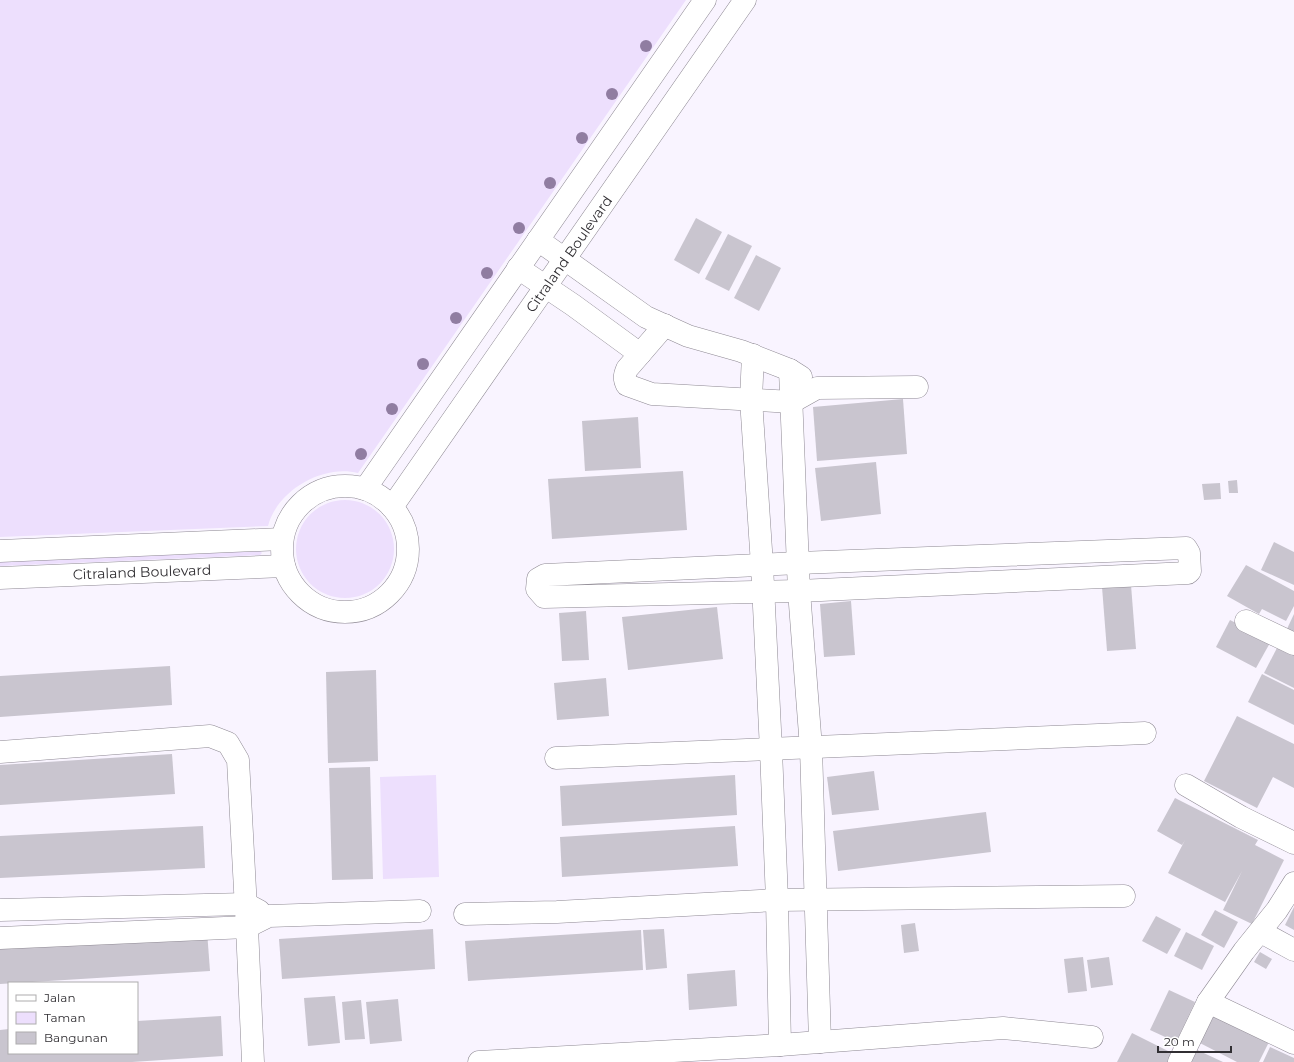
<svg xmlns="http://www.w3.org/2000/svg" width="1294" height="1062" font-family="Montserrat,sans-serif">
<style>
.green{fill:#eddffd}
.building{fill:#c9c5cf}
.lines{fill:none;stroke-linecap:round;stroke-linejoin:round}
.street-casing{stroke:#8e8993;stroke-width:23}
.street{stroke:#fff;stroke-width:22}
.tree{fill:#907da1}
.labels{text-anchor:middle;stroke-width:3;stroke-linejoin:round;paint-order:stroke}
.street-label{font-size:14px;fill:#312f33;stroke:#fff}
</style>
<rect width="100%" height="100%" fill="#f9f4ff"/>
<g class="green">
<path d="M0 0H686L358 473C322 464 277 491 268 526L0 537Z"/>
<circle cx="345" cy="549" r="49"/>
<polygon points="260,551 262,553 260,555 0,566 0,561"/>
<polygon points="436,775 439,877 383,879 380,777"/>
</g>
<g class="building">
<polygon points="696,218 722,232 699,274 674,260"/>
<polygon points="728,234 752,246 729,291 705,279"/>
<polygon points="756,255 781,268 759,311 734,298"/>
<polygon points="903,399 907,454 817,461 813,407"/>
<polygon points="638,417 641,468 585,471 582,421"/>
<polygon points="876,462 881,514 821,521 815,468"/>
<polygon points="683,471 687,530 552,539 548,479"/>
<polygon points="1237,480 1238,493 1229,493 1228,481"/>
<polygon points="1220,483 1221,499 1204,500 1202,484"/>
<polygon points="1274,542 1294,552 1294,585 1261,570"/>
<polygon points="1246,565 1294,591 1294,606 1286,621 1262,609 1259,614 1227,596"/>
<polygon points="1131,585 1136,649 1107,651 1102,587"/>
<polygon points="851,601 855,655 824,657 820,604"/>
<polygon points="717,607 723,659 628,670 622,617"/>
<polygon points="586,611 589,660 562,661 559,613"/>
<polygon points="1294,614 1294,635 1286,631"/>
<polygon points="1230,620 1271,641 1256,668 1216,647"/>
<polygon points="1278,646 1294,654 1294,688 1264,673"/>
<polygon points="170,666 172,705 0,717 0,676"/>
<polygon points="376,670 378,761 328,763 326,672"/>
<polygon points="1262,674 1294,690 1294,725 1248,702"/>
<polygon points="606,678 609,716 557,720 554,683"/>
<polygon points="1237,716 1294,744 1294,788 1273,777 1257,808 1204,781"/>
<polygon points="172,754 175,794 0,805 0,765"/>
<polygon points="370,767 373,879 332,880 329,768"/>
<polygon points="874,771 879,810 832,815 827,777"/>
<polygon points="735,775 737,815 562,826 560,786"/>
<polygon points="1175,798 1258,840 1255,845 1284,860 1252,924 1223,910 1242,871 1225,902 1168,873 1185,840 1182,845 1157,831"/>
<polygon points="986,812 991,852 838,871 833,831"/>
<polygon points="203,826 205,868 0,878 0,836"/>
<polygon points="735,826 738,866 562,877 560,837"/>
<polygon points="1294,907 1294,930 1285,925"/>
<polygon points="1215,910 1238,922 1224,948 1201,935"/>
<polygon points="1156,916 1181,929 1167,954 1142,941"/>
<polygon points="915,923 919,951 904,953 901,925"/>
<polygon points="433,929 435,969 282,979 279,939"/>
<polygon points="664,929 667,968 646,970 643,930"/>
<polygon points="641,930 643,970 468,981 465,941"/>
<polygon points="207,931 210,971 0,984 0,944"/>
<polygon points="1186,932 1214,946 1202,970 1174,956"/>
<polygon points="1260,952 1272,959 1266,969 1254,962"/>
<polygon points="1083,957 1087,991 1068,993 1064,959"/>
<polygon points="1109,957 1113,985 1091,988 1087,960"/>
<polygon points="735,970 737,1006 689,1010 687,974"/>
<polygon points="1169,990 1195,1002 1176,1042 1150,1030"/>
<polygon points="335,996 340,1043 308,1046 304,998"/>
<polygon points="398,999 402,1041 370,1044 366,1002"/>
<polygon points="361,1000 365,1039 345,1040 342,1002"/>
<polygon points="1210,1013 1269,1042 1259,1062 1237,1062 1196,1041"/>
<polygon points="221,1016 223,1056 132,1062 0,1062 0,1030 9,1029 9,1053 137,1053 137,1021"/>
<polygon points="1132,1033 1172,1053 1168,1062 1117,1062"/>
<polygon points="1270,1047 1294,1058 1294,1062 1263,1062"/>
<polygon points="1193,1048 1223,1062 1187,1062"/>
</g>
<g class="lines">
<g class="street-casing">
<g id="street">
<polyline points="538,240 646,317 688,336 741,351 790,370 801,377"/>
<polyline points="518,268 573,305 640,354"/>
<path d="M665 325 627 369C624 376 624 379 627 385L652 394 792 402 817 388 917 387"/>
<polyline points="753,355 751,399 762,565 771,750 777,900 780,1045"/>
<polyline points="790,370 799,591 811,748 820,1042"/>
<circle cx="345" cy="549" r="63"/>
<polyline points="365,489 705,0"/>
<polyline points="392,507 745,0"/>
<polygon points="1186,548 1189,553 1190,571 1188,573 799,591 544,597 537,589 538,579 545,575 799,563"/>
<polyline points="0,551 282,539"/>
<polyline points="0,578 284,566"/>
<polyline points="1246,621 1294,644"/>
<polyline points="0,752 210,736 228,743 238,760 247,927 253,1062"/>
<polyline points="556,758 1145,733"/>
<polyline points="1186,785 1241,817 1294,843"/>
<polyline points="0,910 246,904 259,911"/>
<polyline points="465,914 557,912 777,900 1124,896"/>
<polyline points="1261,932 1294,950"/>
<polyline points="0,938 247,927 269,916 420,911"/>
<polyline points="1208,1002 1294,1043"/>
<polyline points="479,1062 780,1045 1003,1028 1092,1037"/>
<polyline points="1179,1062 1208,1002 1244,951 1277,910 1294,883"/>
</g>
</g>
<use href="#street" class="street"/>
</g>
<g class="tree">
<circle cx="646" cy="46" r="6"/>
<circle cx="612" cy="94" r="6"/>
<circle cx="582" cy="138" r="6"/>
<circle cx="550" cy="183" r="6"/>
<circle cx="519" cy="228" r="6"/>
<circle cx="487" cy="273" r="6"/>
<circle cx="456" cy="318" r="6"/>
<circle cx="423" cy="364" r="6"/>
<circle cx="392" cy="409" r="6"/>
<circle cx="361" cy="454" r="6"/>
</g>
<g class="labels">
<g class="street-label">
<text transform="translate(569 254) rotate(-55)" y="5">Citraland Boulevard</text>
<text transform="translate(142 572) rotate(-2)" y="5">Citraland Boulevard</text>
</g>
</g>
<rect x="8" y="982" width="130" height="72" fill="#ffffff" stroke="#adacad"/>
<rect x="16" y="995" width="20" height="6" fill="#ffffff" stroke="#adacad"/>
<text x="44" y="1002" font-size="12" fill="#312f33">Jalan</text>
<rect x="16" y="1012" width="20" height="12" fill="#eddffd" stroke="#adacad"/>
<text x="44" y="1022" font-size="12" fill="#312f33">Taman</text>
<rect x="16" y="1032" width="20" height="12" fill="#c9c5cf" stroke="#adacad"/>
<text x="44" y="1042" font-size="12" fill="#312f33">Bangunan</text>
<path d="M1158 1046v6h73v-6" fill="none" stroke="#312f33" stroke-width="2"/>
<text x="1164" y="1046" font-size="12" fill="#312f33" stroke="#ffffff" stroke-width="3" paint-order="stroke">20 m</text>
</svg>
